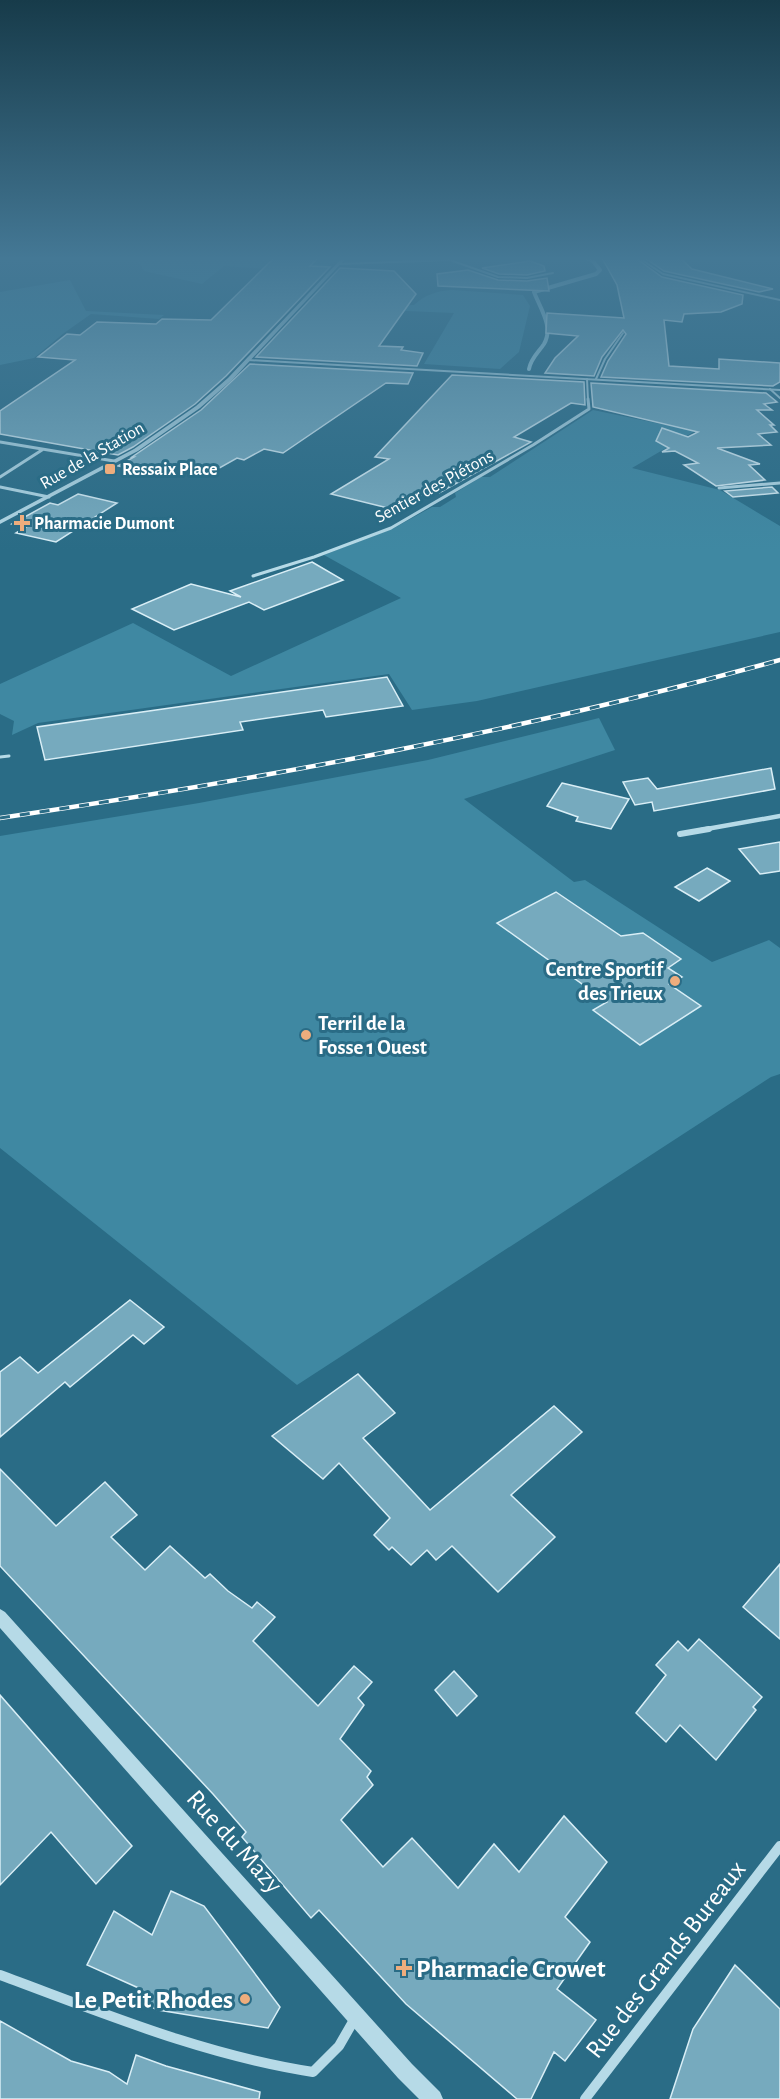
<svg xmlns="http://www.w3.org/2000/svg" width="780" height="2099" font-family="'Alegreya Sans',sans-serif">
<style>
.green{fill:#3f88a2}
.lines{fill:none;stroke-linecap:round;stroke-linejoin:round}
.stream{stroke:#abd8e7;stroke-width:4}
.building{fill:#76aabe;stroke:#d9eef6;stroke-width:1.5}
.service{stroke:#b6dae7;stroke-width:3}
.minor-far4{stroke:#b6dae7;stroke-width:2}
.minor-far3{stroke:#b6dae7;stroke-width:3}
.minor-far2{stroke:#b6dae7;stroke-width:4.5}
.minor-far1{stroke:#b6dae7;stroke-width:6}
.minor{stroke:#b6dae7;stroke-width:10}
.tertiary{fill:#b6dae7;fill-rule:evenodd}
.rail-casing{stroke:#fff;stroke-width:4.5}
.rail{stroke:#2a6c86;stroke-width:3;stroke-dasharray:10;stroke-linecap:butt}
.poi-dot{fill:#eead7d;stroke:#2a6c86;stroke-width:2}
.labels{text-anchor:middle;stroke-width:6;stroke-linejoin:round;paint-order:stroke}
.far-street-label{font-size:18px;fill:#fff;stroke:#2a6c86}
.far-poi-label{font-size:18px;font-weight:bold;fill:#fff;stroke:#2a6c86;text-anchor:start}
.poi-label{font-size:21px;font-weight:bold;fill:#fff;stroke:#2a6c86;text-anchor:end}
.near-street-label{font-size:26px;fill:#fff;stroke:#2a6c86}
.near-poi-label{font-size:26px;font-weight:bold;fill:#fff;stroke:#2a6c86;text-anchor:start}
</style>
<rect width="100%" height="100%" fill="#2a6c86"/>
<g class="green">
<polygon points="135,256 264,256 333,261 323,273 224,266 202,284 144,271"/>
<polygon points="70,280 86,311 164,315 159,319 91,314 64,333 34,358 0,365 0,292"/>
<path d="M452 290 523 295 530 306 519 352 500 369 424 364 454 313 312 307 414 305C425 295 436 291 452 290Z"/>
<polygon points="593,410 695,431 632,468 720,490 780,526 780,632 477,701 412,710 389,674 38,723 12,735 14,721 0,714 0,684 133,623 231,676 401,598 324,555 394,528 432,507 440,507 456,497 455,493 481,477 490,477"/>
<polygon points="599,718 615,750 464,799 574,882 585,880 712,962 769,940 780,948 780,1074 771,1077 297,1385 0,1148 0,836 199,803 428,760"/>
</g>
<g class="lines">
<path class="stream" d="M529 369C531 358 538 353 544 344 554 327 540 308 534 292L596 274 600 270 593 261 583 256"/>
</g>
<g class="building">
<polygon points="276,256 320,256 310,266 330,267 226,376 195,404 133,447 118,455 0,434 0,411 75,360 38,357 67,334 80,335 97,322 156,324 162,319 211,320"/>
<polygon points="633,256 662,277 743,295 742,304 721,312 684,314 682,322 664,320 669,366 719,369 719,359 780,363 780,382 773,386 601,377 608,361 626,334 623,330 602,357 594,376 545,373 555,358 578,336 546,333 547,313 624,318 617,285 602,258"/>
<polygon points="642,256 681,259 692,269 773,289 759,292 664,271"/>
<polygon points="530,261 544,266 545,271 527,275 499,274 482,268"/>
<polygon points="340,268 394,271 416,294 379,346 403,347 401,350 423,353 417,366 256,357"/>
<polygon points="468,270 498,280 527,281 547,278 549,291 438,286 437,274"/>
<polygon points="250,364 413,373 408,384 386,383 283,453 264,449 244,460 237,458 207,475 176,467 170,471 164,469 155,474 118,466 134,457 132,457 201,410"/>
<polygon points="452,375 584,382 585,405 571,403 514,437 531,442 439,493 429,490 396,510 331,494 389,459 375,457"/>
<polygon points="591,383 766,393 777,402 764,404 772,410 757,410 774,425 770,425 777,432 758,434 771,445 717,448 760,464 749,465 765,480 716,486 684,465 698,463 675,451 662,452 669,448 656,441 662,428 688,437 698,432 593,407"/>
<polygon points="772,487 778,493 733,497 725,491"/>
<polygon points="78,494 117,503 56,542 16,533 26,527 12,524 50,503 58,505"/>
<polygon points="312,562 343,580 264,610 249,602 174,630 132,609 191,584 241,597 230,591"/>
<polygon points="387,677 403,706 326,717 323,710 240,722 243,730 45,760 37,727"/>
<polygon points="771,768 775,789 654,811 652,802 635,805 623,782 648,778 657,789"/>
<polygon points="562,783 629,799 611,829 576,821 578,817 547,806"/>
<polygon points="780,842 780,871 760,874 739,849"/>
<polygon points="707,868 730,881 699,901 675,887"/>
<polygon points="556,892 621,936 643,933 681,959 668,968 682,977 669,984 701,1006 640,1045 593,1010 607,1002 497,923"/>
<polygon points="130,1300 164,1327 144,1344 133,1335 70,1387 65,1382 0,1437 0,1372 20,1357 38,1373"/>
<polygon points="358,1374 395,1413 363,1438 430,1510 554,1406 582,1432 511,1495 555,1537 498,1592 452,1546 436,1560 427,1550 411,1565 392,1547 389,1550 374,1535 390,1518 339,1463 323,1479 272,1436"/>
<polygon points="0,1469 56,1526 105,1482 137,1515 111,1537 145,1570 170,1546 205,1578 210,1574 228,1591 252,1608 257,1602 275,1617 253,1641 318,1706 354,1666 372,1682 358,1698 364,1705 340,1739 371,1771 367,1777 373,1785 341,1820 383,1867 412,1838 458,1888 494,1844 519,1872 564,1816 607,1862 565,1917 590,1942 557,1989 596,2020 565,2061 554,2052 531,2099 517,2099 406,2004 319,1910 311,1918 242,1837 246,1832 213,1794 0,1566"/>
<polygon points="780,1564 780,1639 743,1607"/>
<polygon points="699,1639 762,1697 753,1707 756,1710 716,1760 680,1725 666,1742 636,1713 666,1675 656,1665 678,1641 688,1651"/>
<polygon points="454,1671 477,1696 457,1716 435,1690"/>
<polygon points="0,1695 132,1846 96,1884 51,1832 0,1885"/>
<polygon points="171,1891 204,1906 280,2007 268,2028 158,2010 138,2001 143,1990 87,1965 114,1911 152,1935"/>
<polygon points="735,1965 780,2009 780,2099 670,2099 693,2029"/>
<polygon points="0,2021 71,2061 109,2072 127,2084 136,2055 166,2066 260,2092 259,2099 0,2099"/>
</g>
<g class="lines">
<polyline class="service" points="0,757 9,756"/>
<g class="minor-far4">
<polyline points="636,256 663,274 780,300"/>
<polyline points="339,264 450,260 498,277 527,278 553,273"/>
<polyline points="248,360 780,390"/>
<polyline points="587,379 588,400"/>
<polyline points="596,379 605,359 623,333"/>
<polyline points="770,389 780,398"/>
</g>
<g class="minor-far3">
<polyline points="0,442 114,461"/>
<polyline points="0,477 42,450"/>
<polyline points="0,487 49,497"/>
<polyline points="719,488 780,483"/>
<polyline points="253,576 314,557 391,528 533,445 589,409 588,399"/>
</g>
<polyline class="minor-far2" points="701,830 780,816"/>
<polyline class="minor-far1" points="680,834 709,829"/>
<g class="minor">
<path d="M0 1975C103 2013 203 2055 313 2072L339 2046 354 2020"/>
<polyline points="585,2099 780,1846"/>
</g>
<g class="tertiary">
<polygon points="344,256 348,256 232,380 200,408 138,451 0,524 0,520 134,449 196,406 228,378"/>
<polygon points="0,1609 5,1612 412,2064 440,2092 443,2099 419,2099 398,2078 0,1628"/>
</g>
<g class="rail-casing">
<path id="rail" d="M0 818C263 779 523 731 780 660"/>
</g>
<use href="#rail" class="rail"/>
</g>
<linearGradient id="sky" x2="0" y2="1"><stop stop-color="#173b4a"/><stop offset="0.47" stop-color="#447895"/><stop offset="1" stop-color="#447895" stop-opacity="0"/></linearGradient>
<rect width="780" height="550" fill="url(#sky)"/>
<g class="poi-dot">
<rect x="104" y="463" width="12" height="12" rx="3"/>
<path d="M19 514h6v6h6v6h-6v6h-6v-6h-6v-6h6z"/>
<circle cx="675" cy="981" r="6"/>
<circle cx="306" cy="1035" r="6"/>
<path d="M401 1959h6v6h6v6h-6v6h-6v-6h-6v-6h6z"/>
<circle cx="245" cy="1999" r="6"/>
</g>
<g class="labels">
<g class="far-street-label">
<text transform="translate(92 455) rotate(-30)" y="6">Rue de la Station</text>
<text transform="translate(434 486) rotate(-29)" y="6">Sentier des Piétons</text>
</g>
<g class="far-poi-label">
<text x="122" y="475">Ressaix Place</text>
<text x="34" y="529">Pharmacie Dumont</text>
</g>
<g class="poi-label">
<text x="663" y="976">Centre Sportif<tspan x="663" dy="24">des Trieux</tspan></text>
<text x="318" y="1030" text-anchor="start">Terril de la<tspan x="318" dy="24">Fosse 1 Ouest</tspan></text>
</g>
<g class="near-street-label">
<text transform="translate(235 1841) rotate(48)" y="9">Rue du Mazy</text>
<text transform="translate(665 1959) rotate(-52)" y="9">Rue des Grands Bureaux</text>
</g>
<g class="near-poi-label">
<text x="416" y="1977">Pharmacie Crowet</text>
<text x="233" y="2008" text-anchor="end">Le Petit Rhodes</text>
</g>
</g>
</svg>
